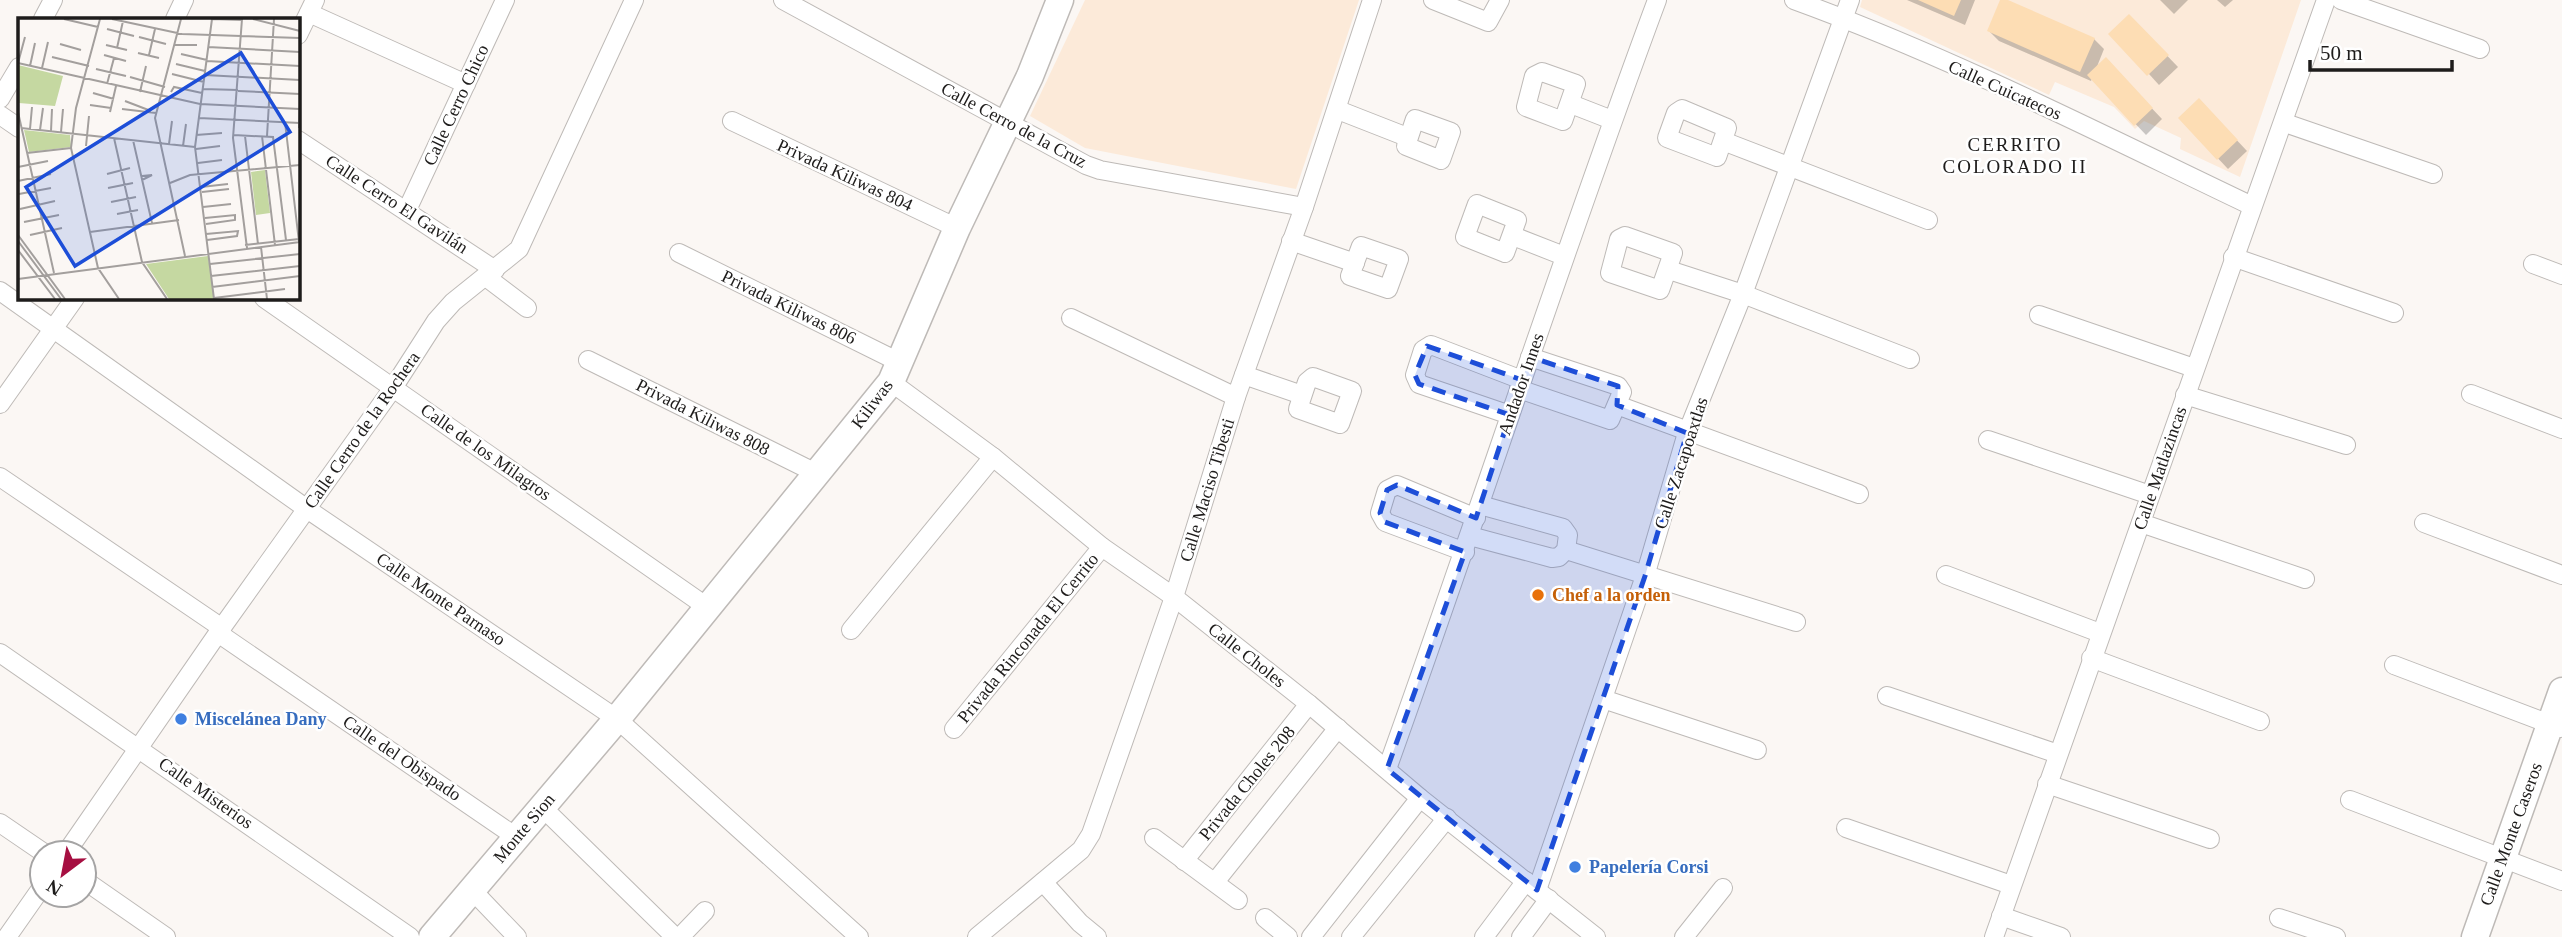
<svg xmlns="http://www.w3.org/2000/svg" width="2562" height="937" font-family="Georgia,serif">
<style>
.education{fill:#fcead9}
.shadow{fill:#0003}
.building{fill:#fdddb4}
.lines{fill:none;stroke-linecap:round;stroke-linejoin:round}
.street-casing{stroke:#bebab7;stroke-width:20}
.secondary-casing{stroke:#bebab7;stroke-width:29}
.street{stroke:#fff;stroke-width:18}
.secondary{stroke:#fff;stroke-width:26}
.marked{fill:#1d4ed8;fill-opacity:0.2;stroke:#1d4ed8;stroke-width:5;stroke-dasharray:14 9;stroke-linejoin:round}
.food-dot{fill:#e8710a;stroke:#fff;stroke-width:2.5}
.shop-dot{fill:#3f7fe0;stroke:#fff;stroke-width:2.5}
.labels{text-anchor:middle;stroke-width:5;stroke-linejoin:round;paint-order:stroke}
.street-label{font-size:18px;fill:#1e1c1b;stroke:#fff}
.food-label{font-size:18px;font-weight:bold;fill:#c56008;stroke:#fff;text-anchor:start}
.shop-label{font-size:18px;font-weight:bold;fill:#366cbe;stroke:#fff;text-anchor:start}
.neighbourhood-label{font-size:19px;letter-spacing:2px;fill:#1e1c1b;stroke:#fff}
.inset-road{fill:none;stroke:#a39f9d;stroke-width:2}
.view{fill:#1d4ed8;fill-opacity:0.15;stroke:#1d4ed8;stroke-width:3.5}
.inset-edge{fill:none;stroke:#1e1c1b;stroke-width:3.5}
</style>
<rect width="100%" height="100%" fill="#fbf7f4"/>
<g class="education">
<polygon points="1085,0 1359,0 1296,189 1085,148 1030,116"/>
<polygon points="1862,0 2301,0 2240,177 2180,149 2181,138 2144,121 2135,129 2114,107 2055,82 2049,95 1860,7"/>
</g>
<g class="shadow">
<polygon points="1907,0 1975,0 1965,25"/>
<polygon points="2002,0 2094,39 2104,49 2096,69 2106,60 2162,119 2146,135 2092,78 2091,81 1999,41 1989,31"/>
<polygon points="2160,0 2188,0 2174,14"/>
<polygon points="2217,0 2233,0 2225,7"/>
<polygon points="2129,16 2178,67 2159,85 2149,74"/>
<polygon points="2199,100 2247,151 2228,169 2180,118"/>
</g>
<g class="building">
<polygon points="1918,0 1961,0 1954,16"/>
<polygon points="2000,0 2008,0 2095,38 2080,72 1987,31"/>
<polygon points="2129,14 2169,55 2147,76 2108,34"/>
<polygon points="2106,57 2153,108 2134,126 2087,75"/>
<polygon points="2199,98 2238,140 2217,160 2178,118"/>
</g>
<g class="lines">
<g class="street-casing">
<g id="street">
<polyline points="783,0 1086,165 1100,170 1304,207"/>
<polyline points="1433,0 1488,22 1500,0"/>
<path d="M1794 0C1951 57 2101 134 2252 206"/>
<polyline points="2341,0 2480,49"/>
<polyline points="309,13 466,84"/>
<polyline points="43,19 53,0"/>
<polyline points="175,19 184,0"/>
<polyline points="298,35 315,0"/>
<polygon points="1542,72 1576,84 1563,121 1526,107 1534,76"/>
<polyline points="0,99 19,67"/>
<polyline points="1571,104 1612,120"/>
<polygon points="1682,109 1727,128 1717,157 1667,138 1676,113"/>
<polyline points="1338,110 1407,137"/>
<polyline points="0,115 19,128"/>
<polygon points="1415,119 1451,132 1441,160 1406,146"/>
<polyline points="732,121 957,228"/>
<polyline points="2285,123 2433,174"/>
<polyline points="298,140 495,270"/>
<polyline points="1723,141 1928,220"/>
<polygon points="1477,204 1517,220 1505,253 1465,237"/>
<polyline points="407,210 505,0"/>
<polyline points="1513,236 1564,256"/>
<polygon points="1625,236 1673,253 1660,290 1610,273 1619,239"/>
<polyline points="1291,241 1355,263"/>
<polygon points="1361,246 1399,259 1388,289 1350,276"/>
<polyline points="679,253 899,362"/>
<polyline points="2233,257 2394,313"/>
<polyline points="2533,264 2562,275"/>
<polyline points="1669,270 1743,294 1910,359"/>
<polyline points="486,277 527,308"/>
<polyline points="0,291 307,509 617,719 859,937"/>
<polyline points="264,298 707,607"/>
<polyline points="2039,315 2194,368"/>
<polyline points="1071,318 1236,397"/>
<polyline points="588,360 818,474"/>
<polyline points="1244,375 1302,395"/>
<polygon points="1313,377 1352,391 1340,424 1298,409 1307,382"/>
<polyline points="891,382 993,457 1102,547 1174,597 1309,704 1420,798 1596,937"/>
<polyline points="1519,389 1610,420 1622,392 1618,386 1530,357"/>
<polyline points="2471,394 2562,429"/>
<polyline points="2185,395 2346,445"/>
<polyline points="0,404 75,298"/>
<polyline points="1617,405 1859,494"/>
<polyline points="1510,415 1419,384 1415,375 1423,350 1431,345 1522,380"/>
<polyline points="1988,440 2150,495"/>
<polyline points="0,477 222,628"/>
<polyline points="2141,523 2305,579"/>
<polyline points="2424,523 2562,575"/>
<polyline points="1470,536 1552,558 1559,557 1566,550 1568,535 1563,528 1480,505"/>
<polyline points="1566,550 1796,622"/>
<polyline points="1465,552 1385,522 1380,513 1387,490 1397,485 1476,518"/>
<polyline points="1946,575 2100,633"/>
<polyline points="851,630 993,457"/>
<polyline points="218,633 516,837"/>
<polyline points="0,653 410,937"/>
<polyline points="2091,658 2260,721"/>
<polyline points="2394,665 2560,728"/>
<polyline points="1887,696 2058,754"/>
<polyline points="1603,699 1757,750"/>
<polyline points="954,729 1102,547"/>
<path d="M1387 769C1479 513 1562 255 1657 0"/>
<polyline points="2047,784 2210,839"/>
<polyline points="2350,800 2562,881"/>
<polyline points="542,807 675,937"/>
<polyline points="0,823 44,853"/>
<polyline points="1846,828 2011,885"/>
<polyline points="1154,838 1238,900"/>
<polyline points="66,853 218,633 393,388 436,321 453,302 519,249 634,0"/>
<polyline points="1184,861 1309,704"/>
<polyline points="84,880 166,937"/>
<polyline points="1043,882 1080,923 1097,937"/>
<polyline points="1215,882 1338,728"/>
<polyline points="472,890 517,937"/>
<polyline points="1537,890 1645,576 1687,433 1743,294 1850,0"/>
<polyline points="2001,916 2061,937"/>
<polyline points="1265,918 1288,937"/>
<polyline points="2279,918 2336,937"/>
<polyline points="7,937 42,887"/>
<polyline points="680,937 705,911"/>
<polyline points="977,937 1081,850 1091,834 1174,597 1236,397 1304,207 1372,0"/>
<polyline points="1311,937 1420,798"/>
<polyline points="1351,937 1447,818"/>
<polyline points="1484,937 1526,881"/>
<polyline points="1521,937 1549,899"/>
<polyline points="1684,937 1723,888"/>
<polyline points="1994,937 2326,0"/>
</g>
</g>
<g class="secondary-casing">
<g id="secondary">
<polyline points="432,937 617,719 891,382 957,228 1030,76 1060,0"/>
<polyline points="2475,937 2562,691"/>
</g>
</g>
<use href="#street" class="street"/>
<use href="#secondary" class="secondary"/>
</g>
<path class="marked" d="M1427 346 1522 380 1530 357 1618 386 1617 405 1687 433 1645 576 1537 890 1387 769 1465 552 1385 522 1380 513 1387 490 1397 485 1476 518 1510 415 1419 384 1415 375Z"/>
<circle class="food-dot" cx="1538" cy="595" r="7"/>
<g class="shop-dot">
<circle cx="181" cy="719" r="7"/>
<circle cx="1575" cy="867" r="7"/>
</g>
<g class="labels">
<g class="street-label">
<text transform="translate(2005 90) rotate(24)" y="6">Calle Cuicatecos</text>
<text transform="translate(456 105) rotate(-65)" y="6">Calle Cerro Chico</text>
<text transform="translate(1014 125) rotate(28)" y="6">Calle Cerro de la Cruz</text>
<text transform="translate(845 175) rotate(25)" y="6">Privada Kiliwas 804</text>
<text transform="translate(397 204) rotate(33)" y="6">Calle Cerro El Gavilán</text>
<text transform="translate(789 307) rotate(26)" y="6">Privada Kiliwas 806</text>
<text transform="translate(1521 384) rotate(-71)" y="6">Andador Innes</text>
<text transform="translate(872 404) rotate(-53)" y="6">Kiliwas</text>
<text transform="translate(703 417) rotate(27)" y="6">Privada Kiliwas 808</text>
<text transform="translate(362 430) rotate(-55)" y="6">Calle Cerro de la Rochera</text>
<text transform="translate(486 452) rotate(35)" y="6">Calle de los Milagros</text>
<text transform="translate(1681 463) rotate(-72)" y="6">Calle Zacapoaxtlas</text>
<text transform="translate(2160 468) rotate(-71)" y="6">Calle Matlazincas</text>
<text transform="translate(1207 490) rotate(-73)" y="6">Calle Maciso Tibesti</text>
<text transform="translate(441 599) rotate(34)" y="6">Calle Monte Parnaso</text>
<text transform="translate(1028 638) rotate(-51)" y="6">Privada Rinconada El Cerrito</text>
<text transform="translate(1247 655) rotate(38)" y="6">Calle Choles</text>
<text transform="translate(402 758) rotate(34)" y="6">Calle del Obispado</text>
<text transform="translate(1247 783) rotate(-51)" y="6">Privada Choles 208</text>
<text transform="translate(206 793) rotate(35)" y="6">Calle Misterios</text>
<text transform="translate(524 828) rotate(-50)" y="6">Monte Sion</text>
<text transform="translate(2511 834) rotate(-70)" y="6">Calle Monte Caseros</text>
</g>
<g class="food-label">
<text x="1552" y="601">Chef a la orden</text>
</g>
<g class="shop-label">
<text x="195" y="725">Miscelánea Dany</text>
<text x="1589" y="873">Papelería Corsi</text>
</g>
<g class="neighbourhood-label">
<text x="2015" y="151">CERRITO<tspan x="2015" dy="22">COLORADO II</tspan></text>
</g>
</g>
<g transform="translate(18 18)">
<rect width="282" height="282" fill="#fbf7f4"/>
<path d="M0 47 45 58 37 88 1 85ZM6 112 52 117 53 129 11 134ZM247 152 252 195 238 197 233 154ZM190 238 196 281H151L128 246Z" fill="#c5d8a1"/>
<path class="inset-road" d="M46 1 80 9M82 1 58 90 53 130 80 250 101 281M94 1 164 16 282 20M163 1 137 100 167 238M194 1 177 129 196 281M194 1 224 2M224 1 215 120 229 230M235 1 282 13M89 11 116 18M121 19 148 26M42 26 63 32M88 27 109 32M157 27H179M190 29 282 34M99 30 105 3M120 35 141 40M163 36 189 42M86 37 108 43M131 37 137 11M34 39 71 48M189 43 282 48M0 45 182 86 282 91M0 45 7 19M158 46 187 53M12 48 17 25M24 50 30 24M78 51 108 58M154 56 186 64M187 57 282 62M112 59 147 69M89 66 96 40M185 71 220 72M220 73 282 76M122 74 128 48M153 74 156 69 184 75M75 75 96 81M107 83 133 93M72 87 93 90M104 91 138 95M0 94 36 255M92 94 98 68M181 100 282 105M267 104 281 224M3 110 177 129M281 110 282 85M12 111 14 89M22 112 25 90M33 113 34 91M43 114 45 91M178 117 204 115M216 117 255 119 268 222M227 118 240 226M244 118 257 227M249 118 256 1M96 120 124 244 149 281M115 122 134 205M151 126 154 103M68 128 71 98M165 128 168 106M178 131 202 128M9 135 53 130M180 145 204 142M0 149 30 143M89 156 112 150M124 158 134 157 124 162M0 163 33 156M152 165 172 157 282 147M183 169 210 166M90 170 115 165M184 174 211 171M1 176 33 170M93 184 118 179M185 189 213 186M2 191 37 183M99 196 120 192M187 200 217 197V202L188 206M6 204 41 197M72 214 161 202M188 216 220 213 219 218 189 222M0 217 47 281M12 217 44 210M0 223 43 281M227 227 281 221M243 229 249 281M0 232 37 281M192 246 282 236M193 258 282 248M0 261 282 224M194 269 282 258M196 280 267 271"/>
<path class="view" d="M223 35 272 114 57 248 8 169Z"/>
<rect width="282" height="282" class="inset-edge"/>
</g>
<g transform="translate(63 874) rotate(212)"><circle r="33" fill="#ffffff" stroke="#a5a4a4" stroke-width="2"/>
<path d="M0-5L12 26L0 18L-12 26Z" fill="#a60f41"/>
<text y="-10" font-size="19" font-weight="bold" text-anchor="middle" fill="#1e1c1b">N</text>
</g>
<path d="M2310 60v10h142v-10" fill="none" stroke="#1e1c1b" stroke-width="3.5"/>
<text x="2320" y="60" font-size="21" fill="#1e1c1b" stroke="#ffffff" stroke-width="5" paint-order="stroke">50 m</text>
</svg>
